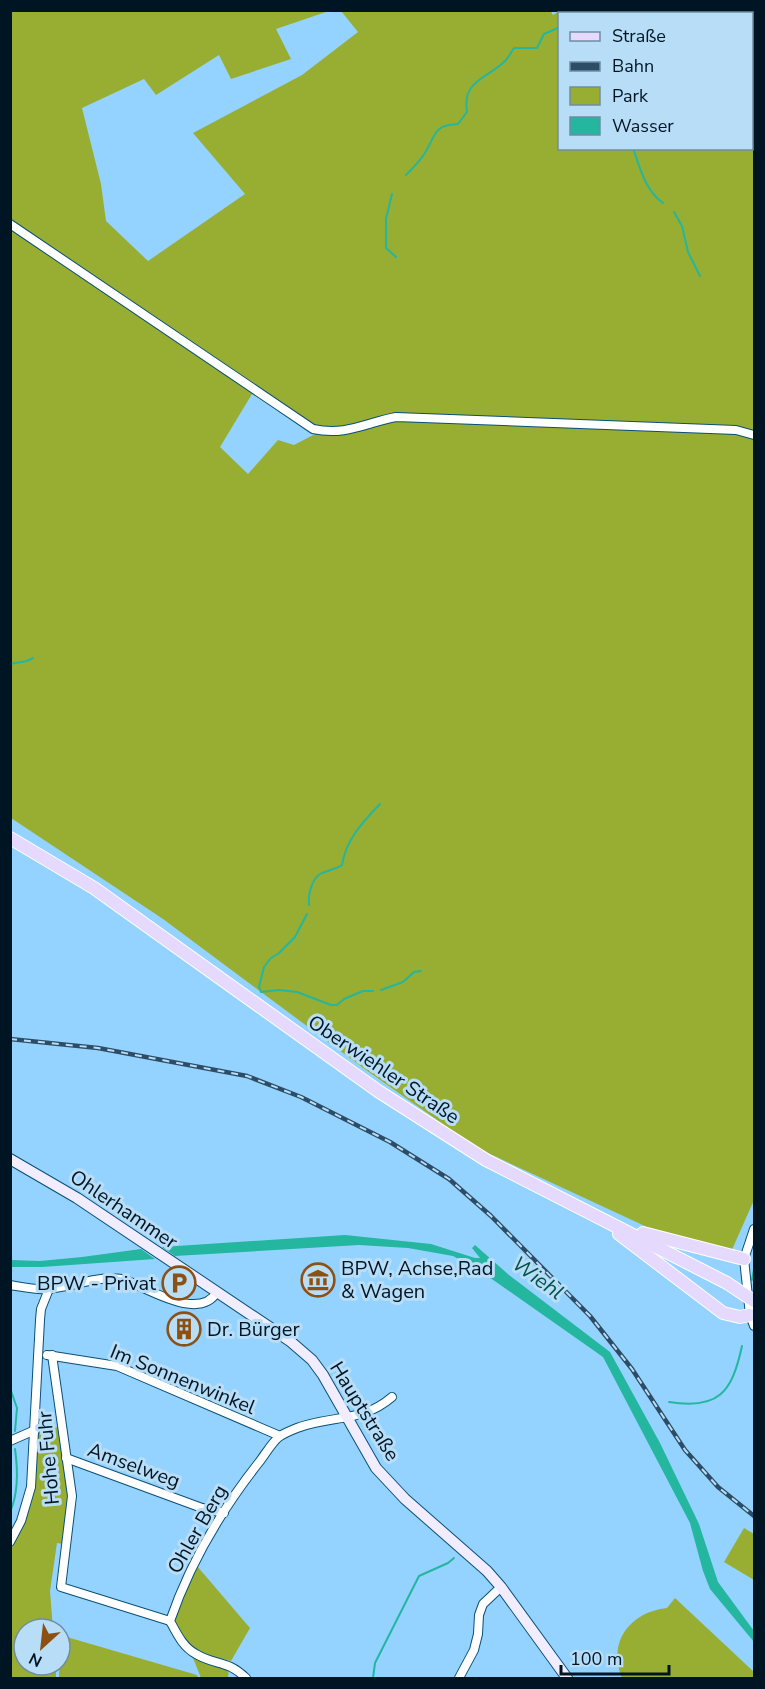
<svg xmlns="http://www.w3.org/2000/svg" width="765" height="1689" font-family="'Nunito Sans',sans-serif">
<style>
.green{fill:#98ae32;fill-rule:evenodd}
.water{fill:#24b69f}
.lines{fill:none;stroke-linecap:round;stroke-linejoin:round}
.stream{stroke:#24b69f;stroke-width:2}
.street-casing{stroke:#085075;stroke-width:10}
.secondary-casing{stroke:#085075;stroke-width:12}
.primary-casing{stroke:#fff;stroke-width:14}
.street{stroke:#fff;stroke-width:8}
.secondary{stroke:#f2ecff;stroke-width:10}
.primary{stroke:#e5d9fe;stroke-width:12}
.rail-casing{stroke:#2c4d65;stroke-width:4.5}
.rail{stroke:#b8ddf7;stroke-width:2;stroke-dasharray:7;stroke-linecap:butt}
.primary-bridge-casing{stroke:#fff;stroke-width:14;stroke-linecap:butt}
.primary-bridge{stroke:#e5d9fe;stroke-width:12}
.labels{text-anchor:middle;stroke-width:6;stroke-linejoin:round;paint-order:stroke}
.street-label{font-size:20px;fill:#001524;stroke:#b8ddf7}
.poi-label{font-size:20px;fill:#001524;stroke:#b8ddf7;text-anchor:start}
.water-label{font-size:21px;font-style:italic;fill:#025448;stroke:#b8ddf7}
</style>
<rect width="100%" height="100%" fill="#94d3ff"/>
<g class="green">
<path d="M550 10 553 15 559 11H643L647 13 560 14V148H752V78L754 80V1200L731 1252 647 1227 477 1148 366 1070 163 919 11 818 10 11H329L276 29 291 59 231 79 219 55 156 95 144 79 82 108 101 184 106 221 148 261 245 194 193 133 302 75 358 32 341 11ZM252 394 315 434 294 445 278 440 248 474 220 447Z"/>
<polygon points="60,1427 70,1495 63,1544 57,1543 50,1591 53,1629 24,1629 24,1665 56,1665 56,1678 11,1678 10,1545 23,1521 38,1429"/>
<polygon points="744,1528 754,1534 754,1580 724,1562"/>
<polygon points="197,1566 250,1628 231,1661 208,1655 185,1643 174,1621 184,1590"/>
<path d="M675 1598 754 1672V1678H622C607 1642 630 1612 667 1608Z"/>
<polygon points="60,1635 197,1675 198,1678 59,1678"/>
<polygon points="193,1658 229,1666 228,1678 201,1678"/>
</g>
<g class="water">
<polygon points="345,1235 431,1244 475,1258 480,1258 472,1248 475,1245 509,1275 610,1352 660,1443 699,1524 718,1582 754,1631 754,1642 710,1589 703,1571 690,1523 603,1357 479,1270 453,1256 408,1248 359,1245 175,1256 162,1247"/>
<polygon points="141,1249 155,1259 42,1267 11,1267 11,1260 40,1261 82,1257"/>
</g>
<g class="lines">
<g class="stream">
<polyline points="578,14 583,10"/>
<path d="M633 148C640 168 645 190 663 203"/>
<path d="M406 175C413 168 420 161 425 153 436 135 433 125 458 124L467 112C462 80 487 79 505 61 509 57 511 52 514 48H537L544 34 558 28"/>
<polyline points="392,194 386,219 386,248 396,257"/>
<polyline points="674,212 682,226 688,252 700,276"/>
<polyline points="10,664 27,661 33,658"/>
<path d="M309 905C308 896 311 880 320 874 327 870 335 870 342 865 346 839 363 822 380 804"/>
<polyline points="307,914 295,937 279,953 271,958 264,967 259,987 261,992 279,990 297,992 331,1005 337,1005 344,999 363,991 373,991"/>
<polyline points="381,990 403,982 414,972 421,971"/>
<polyline points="752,1280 754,1269"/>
<polyline points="10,1388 17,1408 15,1431"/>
<path d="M669 1402C719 1410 732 1392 742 1346"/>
<path d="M10 1512C19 1492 18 1470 15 1449"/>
<polyline points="373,1678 375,1663 419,1576 448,1563 454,1558"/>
</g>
<g class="street-casing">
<g id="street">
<path d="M10 224 313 429C346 436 365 423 396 417L736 430 754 435"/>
<polyline points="754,1229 744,1259 750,1315 754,1326"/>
<path d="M10 1285C22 1287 35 1290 47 1289 68 1288 107 1273 125 1280 148 1288 199 1322 217 1292"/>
<polyline points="47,1355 117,1366 280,1436"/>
<polyline points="52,1355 72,1496 61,1587 170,1621"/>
<polyline points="10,1441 35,1430"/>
<polyline points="66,1458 202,1508 224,1513"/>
<polyline points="10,1542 21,1521 31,1487 40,1320 41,1309 49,1289"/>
<path d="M246 1678C226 1659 216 1666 196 1654 183 1647 177 1634 170 1621 190 1563 222 1509 260 1461 266 1453 273 1441 280 1436 285 1433 292 1430 297 1428 331 1415 362 1423 392 1397"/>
<polyline points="459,1678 474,1650 478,1634 479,1615 483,1604 501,1587"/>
</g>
</g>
<g class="secondary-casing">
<polyline id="secondary" points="10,1159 77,1198 290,1341 312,1360 323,1375 376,1468 405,1499 487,1571 501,1587 567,1678"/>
</g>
<g class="primary-casing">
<g id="primary">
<polyline points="10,838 94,888 378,1091 486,1160 727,1283"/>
<polyline points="643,1233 744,1259"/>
<polyline points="619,1234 723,1313 740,1317 750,1315"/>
</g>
</g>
<use href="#street" class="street"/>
<use href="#secondary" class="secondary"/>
<use href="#primary" class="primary"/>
<g class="rail-casing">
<polyline id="rail" points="10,1039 98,1048 247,1076 301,1097 390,1142 449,1179 491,1216 590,1316 632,1369 685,1450 718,1487 754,1516"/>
</g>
<use href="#rail" class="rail"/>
<g class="primary-bridge-casing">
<polyline id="primary-bridge" points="727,1283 754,1301"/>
</g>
<use href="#primary-bridge" class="primary-bridge"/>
</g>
<defs>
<g id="museum-ring" transform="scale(1.725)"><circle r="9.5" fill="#b8ddf7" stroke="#8d5013" stroke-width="1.5"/><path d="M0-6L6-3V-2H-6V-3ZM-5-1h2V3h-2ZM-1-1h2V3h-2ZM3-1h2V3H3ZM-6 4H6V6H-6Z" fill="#8d5013"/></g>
<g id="parking-ring" transform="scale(1.725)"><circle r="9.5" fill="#b8ddf7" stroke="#8d5013" stroke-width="1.5"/><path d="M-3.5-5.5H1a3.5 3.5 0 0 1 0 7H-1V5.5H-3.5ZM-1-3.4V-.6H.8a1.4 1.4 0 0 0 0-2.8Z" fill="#8d5013"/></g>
<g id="building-ring" transform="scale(1.725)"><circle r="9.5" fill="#b8ddf7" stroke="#8d5013" stroke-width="1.5"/><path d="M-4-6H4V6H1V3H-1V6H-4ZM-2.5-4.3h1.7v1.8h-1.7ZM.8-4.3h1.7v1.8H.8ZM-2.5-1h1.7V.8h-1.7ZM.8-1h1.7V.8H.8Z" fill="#8d5013"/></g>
</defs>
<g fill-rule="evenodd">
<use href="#museum-ring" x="318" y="1280"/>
<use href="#parking-ring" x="179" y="1283"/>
<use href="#building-ring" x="184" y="1329"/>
</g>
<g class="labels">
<g class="street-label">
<text transform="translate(384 1069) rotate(34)" y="7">Oberwiehler Straße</text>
<text transform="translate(124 1209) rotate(34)" y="7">Ohlerhammer</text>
<text transform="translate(183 1379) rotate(22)" y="7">Im Sonnenwinkel</text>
<text transform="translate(365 1411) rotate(58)" y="7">Hauptstraße</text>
<text transform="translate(48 1458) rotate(-95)" y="7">Hohe Fuhr</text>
<text transform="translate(134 1465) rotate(20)" y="7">Amselweg</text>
<text transform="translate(197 1529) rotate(-60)" y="7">Ohler Berg</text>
</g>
<g class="poi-label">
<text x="341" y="1275">BPW, Achse,Rad<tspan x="341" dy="23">&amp; Wagen</tspan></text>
<text x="156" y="1290" text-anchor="end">BPW - Privat</text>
<text x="207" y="1336">Dr. Bürger</text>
</g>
<g class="water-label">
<text transform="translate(538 1278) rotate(36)" y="7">Wiehl</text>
</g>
</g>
<rect width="765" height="1689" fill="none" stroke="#001524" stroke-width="24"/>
<rect x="558" y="12" width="195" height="138" fill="#b8ddf7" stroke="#6e8da3" stroke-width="1.5"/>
<rect x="570" y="32" width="30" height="9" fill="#e5d9fe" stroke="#6e8da3" stroke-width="1.5"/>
<text x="612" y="42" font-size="18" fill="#001524">Straße</text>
<rect x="570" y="62" width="30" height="9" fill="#2c4d65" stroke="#6e8da3" stroke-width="1.5"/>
<text x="612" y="72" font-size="18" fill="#001524">Bahn</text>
<rect x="570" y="87" width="30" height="18" fill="#98ae32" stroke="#6e8da3" stroke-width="1.5"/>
<text x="612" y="102" font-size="18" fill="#001524">Park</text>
<rect x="570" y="117" width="30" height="18" fill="#24b69f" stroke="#6e8da3" stroke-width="1.5"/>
<text x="612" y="132" font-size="18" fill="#001524">Wasser</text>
<g transform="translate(42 1647) rotate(207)"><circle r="28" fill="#b8ddf7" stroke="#6e8da3" stroke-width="1.5"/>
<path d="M0-4.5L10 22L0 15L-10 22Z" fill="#8d5013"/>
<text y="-9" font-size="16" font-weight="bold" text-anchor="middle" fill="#001524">N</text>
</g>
<path d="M561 1665v9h108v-9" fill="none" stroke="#001524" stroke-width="3"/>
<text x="570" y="1665" font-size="18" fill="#001524" stroke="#b8ddf7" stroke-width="4.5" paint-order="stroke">100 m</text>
</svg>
